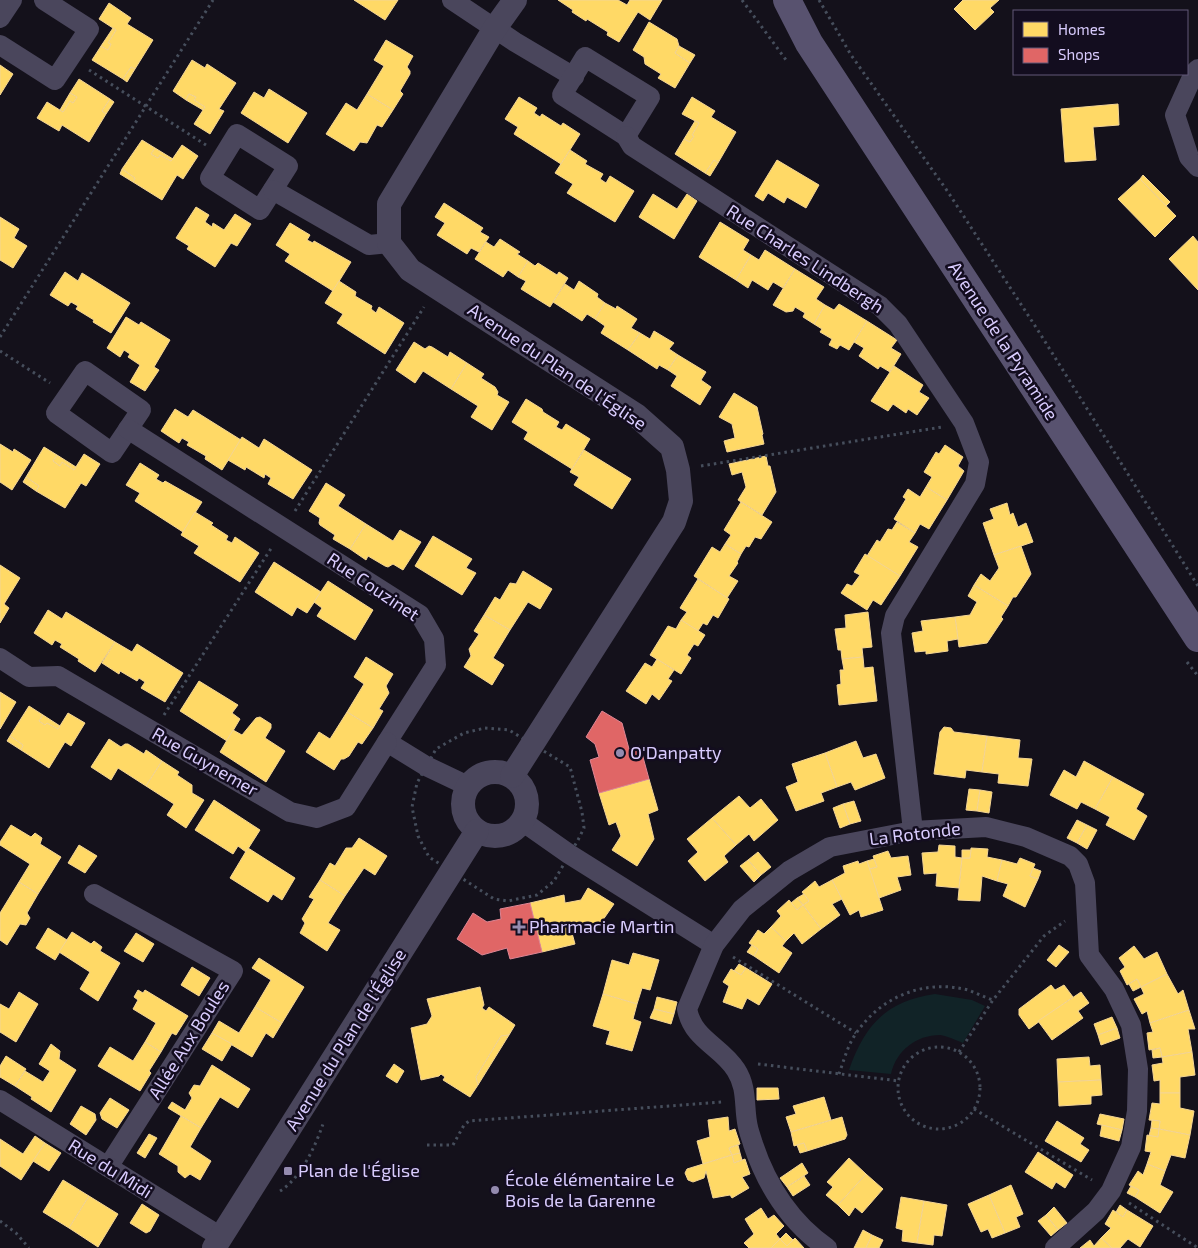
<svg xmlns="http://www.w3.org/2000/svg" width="1198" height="1248" font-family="'Exo 2',sans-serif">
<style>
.green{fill:#112327}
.homes{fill:#ffd966;stroke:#f4d594}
.shops{fill:#e06666;stroke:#de8594}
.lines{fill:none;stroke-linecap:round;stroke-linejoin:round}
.path{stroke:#464e5c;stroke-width:3;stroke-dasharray:2.5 4;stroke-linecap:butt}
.minor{stroke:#4a465c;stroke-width:20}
.tertiary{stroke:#4a465c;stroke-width:24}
.secondary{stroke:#58526f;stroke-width:28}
.poi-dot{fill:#948baf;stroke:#130d1f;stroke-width:2}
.labels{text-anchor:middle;stroke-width:5;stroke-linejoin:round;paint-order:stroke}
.street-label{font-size:18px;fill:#d9ccfe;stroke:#130d1f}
.poi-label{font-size:18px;fill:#d9ccfe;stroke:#130d1f;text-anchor:start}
</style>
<rect width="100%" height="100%" fill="#14111b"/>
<path class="green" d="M935 994 972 1000 985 1006 963 1043C956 1040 947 1036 940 1035 916 1035 896 1051 891 1074L849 1070C865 1024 887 1001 935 994Z"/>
<g class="homes">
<polygon points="354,0 398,0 385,20"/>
<polygon points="558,0 618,0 627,5 630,0 662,0 650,20 638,12 619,42 607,35 608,32 587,19 586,21 572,12 573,10"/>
<polygon points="963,0 999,0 990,8 994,12 975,30 954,9"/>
<polygon points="109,3 131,18 127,24 153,40 135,69 131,67 123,79 92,60 101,46 108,50 111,44 108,43 116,30 99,19"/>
<polygon points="649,22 677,39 679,46 675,53 690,63 675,88 658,78 661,74 645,64 644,57 633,50"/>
<polygon points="113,28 116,30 108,43 111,44 108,50 101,46"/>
<polygon points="386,40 413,56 407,67 410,71 410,74 400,91 403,94 393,110 367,94 384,66 374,60"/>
<polygon points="679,46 695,55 690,63 675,53"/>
<polygon points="192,60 205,68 207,64 236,83 219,109 224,111 210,134 194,124 205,107 194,100 196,97 189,94 186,100 173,91"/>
<polygon points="0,65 13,74 0,95"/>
<polygon points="131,67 135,69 127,82 123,79"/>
<polygon points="79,79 110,99 102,111 106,114 89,142 62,125 59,131 37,118 47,102 63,112 70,101 73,103 77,97 70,93"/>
<polygon points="269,89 307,113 288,143 241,113 254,92 264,98"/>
<polygon points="70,93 77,97 73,103 70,101 63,112 60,110"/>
<polygon points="189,94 196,97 194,100 205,107 203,110 186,100"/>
<polygon points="367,94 393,110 382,127 377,125 367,143 360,142 354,151 326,134 346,103 357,110"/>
<polygon points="519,97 537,108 534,113 540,117 542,114 561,126 563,123 580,134 561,164 514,134 518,127 505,119"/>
<polygon points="692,97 715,111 711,117 736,132 718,163 714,160 705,173 675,154 684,139 690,142 694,136 692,135 699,123 682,114"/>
<polygon points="110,99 114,102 106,114 102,111"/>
<polygon points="1118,104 1119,125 1093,127 1096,160 1065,162 1061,109"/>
<polygon points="695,121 699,123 692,135 694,136 690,142 684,139"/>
<polygon points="142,140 155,148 151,154 158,158 160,155 171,161 182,145 198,156 183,179 177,175 162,200 133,182 135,178 122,169"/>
<polygon points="155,148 173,159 171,161 160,155 158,158 151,154"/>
<polygon points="570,150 587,161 585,164 603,174 600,179 606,183 610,176 634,191 615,222 567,193 573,184 555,173"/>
<polygon points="714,160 718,163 710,176 705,173"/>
<polygon points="777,160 819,185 806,208 787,197 784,203 768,193 763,201 755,196"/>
<polygon points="122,169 135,178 133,182 120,174"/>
<polygon points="1143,175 1170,202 1166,206 1140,179"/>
<polygon points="1140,179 1176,216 1155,237 1118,199"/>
<polygon points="653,194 677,209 687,194 697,201 674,239 639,217"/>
<polygon points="444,203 483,228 480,232 489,237 479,252 471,248 467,254 437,235 445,223 435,217"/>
<polygon points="196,207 209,215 205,222 212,227 213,223 224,230 235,214 251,224 237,246 231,243 215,267 187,249 189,246 176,238"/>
<polygon points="0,217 19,229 14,238 27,246 13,268 0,260"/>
<polygon points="720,222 749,240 743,250 751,255 736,280 699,257"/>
<polygon points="290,223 310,235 307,240 313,243 314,241 351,262 333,291 285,261 290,254 276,245"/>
<polygon points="1193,236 1198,242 1198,290 1169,259"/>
<polygon points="500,239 520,252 517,254 528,261 518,277 508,270 503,277 475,259 486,242 494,247"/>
<polygon points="765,250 795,269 783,288 773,282 768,290 752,280 748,288 736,280 751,255 759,260"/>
<polygon points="528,261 535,266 538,263 557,275 559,272 568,278 550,307 521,289 526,281 518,277"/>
<polygon points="795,269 824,287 816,299 825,305 814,324 803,317 805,313 795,307 793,311 786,312 773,305"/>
<polygon points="65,272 78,281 82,273 130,303 111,333 93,322 94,320 76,309 78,306 71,302 68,306 50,295"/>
<polygon points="339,281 356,292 355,296 372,306 371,309 376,313 379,307 404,323 385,354 337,323 343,314 325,303"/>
<polygon points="579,281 598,294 597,297 605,303 595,319 587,314 582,321 553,302 565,284 574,290"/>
<polygon points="605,303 616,309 617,306 637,319 631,328 640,333 628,350 601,333 605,326 595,319"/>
<polygon points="839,304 867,321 849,350 840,345 837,349 829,345 832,339 820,332 822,329 814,324 825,305 834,310"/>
<polygon points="126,317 139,325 141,322 170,340 154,367 159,370 145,391 130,382 140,365 128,357 130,354 124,350 120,357 107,348"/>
<polygon points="867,321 897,340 891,348 901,354 890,372 880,366 878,369 859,356 864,348 854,342"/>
<polygon points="654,331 674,343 669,349 678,355 668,370 659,365 657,369 628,350 640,333 650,339"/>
<polygon points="414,342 425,349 429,346 432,347 448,357 450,352 467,363 451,389 423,371 415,383 396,370"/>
<polygon points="678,355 706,372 701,380 711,387 700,405 671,386 677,376 668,370"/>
<polygon points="467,363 484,374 481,378 495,387 498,392 497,395 509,402 492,430 471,417 478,406 451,389"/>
<polygon points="894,366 923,385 919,392 929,398 917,415 908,409 906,413 893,404 888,411 871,401"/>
<polygon points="734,393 757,407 763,434 762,435 764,444 727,452 724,441 735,438 732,424 719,417"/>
<polygon points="526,399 542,409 543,412 559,422 556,427 562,430 566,424 590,439 572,469 524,439 528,432 512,422"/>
<polygon points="175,409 188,417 193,410 241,440 222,470 205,459 206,456 187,445 189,442 182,438 179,443 161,431"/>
<polygon points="242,437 259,448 264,439 312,470 293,499 268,484 271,478 265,474 264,478 246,467 245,470 228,460"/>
<polygon points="0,444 13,452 14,449 31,460 12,490 0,482"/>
<polygon points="945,445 963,457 958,466 964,471 947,500 926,487 932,477 924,472 936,452 939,454"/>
<polygon points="44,447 57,455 53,461 60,466 62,462 74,470 84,454 100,464 86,486 81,483 65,508 36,491 39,486 26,477"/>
<polygon points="584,450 631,479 612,509 574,485 579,477 570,472"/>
<polygon points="57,455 76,467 74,470 62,462 60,466 53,461"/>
<polygon points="766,456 768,466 770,466 776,492 762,515 738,500 746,487 742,472 732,475 729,464"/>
<polygon points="140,463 159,475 156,479 163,483 165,481 202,502 183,532 135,501 140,493 126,485"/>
<polygon points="26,477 39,486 36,491 23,482"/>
<polygon points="326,483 345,495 338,506 366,524 350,549 333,539 335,535 320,525 319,523 320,518 309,511"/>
<polygon points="926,487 947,500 929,529 920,524 915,533 894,519 906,499 903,497 908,489 920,497"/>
<polygon points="741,502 772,522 761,539 755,537 749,547 746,546 741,554 725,544 731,535 724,530"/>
<polygon points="1007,503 1010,515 1013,513 1018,527 1026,523 1033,542 994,555 983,523 994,519 990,509"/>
<polygon points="195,512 213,523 211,525 228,536 226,540 232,543 235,537 259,553 240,582 194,553 199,546 181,535"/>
<polygon points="897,522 915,533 909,542 918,547 900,576 867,556 877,540 880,542 888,529 892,530"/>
<polygon points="366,524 393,541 400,530 421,542 403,570 393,564 388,567 385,566 368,556 366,560 350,549"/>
<polygon points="433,536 472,559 466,568 476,573 462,595 415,566"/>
<polygon points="725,544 741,554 737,562 738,563 729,576 738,581 727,598 694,576 712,547 720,552"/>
<polygon points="1021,546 1031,574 1016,597 1013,597 1008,606 974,585 981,574 990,581 999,568 994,555"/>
<polygon points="865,554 900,576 881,605 873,600 867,610 841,593 847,584 852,586 860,575 854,572"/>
<polygon points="274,562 321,592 307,613 297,607 292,616 255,592"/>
<polygon points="0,565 20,578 4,604 9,608 0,623"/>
<polygon points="523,571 552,589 540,609 528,602 510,630 484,615 495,597 500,600 510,583 516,584"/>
<polygon points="698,579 729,599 718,618 713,615 707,625 703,623 698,631 681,620 687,612 680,608"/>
<polygon points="328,581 373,610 355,640 317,616 322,608 314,602"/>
<polygon points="974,585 1008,606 1001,617 1003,619 987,643 959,647 955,617 970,615 977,602 968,596"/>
<polygon points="48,610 62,619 66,612 115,642 95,672 78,661 79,659 60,647 62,644 55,640 52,645 34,633"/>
<polygon points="868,612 872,647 862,648 863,657 842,659 841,650 838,650 835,629 846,628 845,615"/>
<polygon points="484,615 510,630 493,658 504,665 492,685 464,667 471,656 469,649 479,634 474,631"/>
<polygon points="955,617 958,639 947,641 948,651 926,654 926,651 915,652 912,633 923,631 921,621"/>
<polygon points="681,620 705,635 698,646 694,644 687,655 691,658 681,674 650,655 668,626 676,629"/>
<polygon points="115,642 132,652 137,644 183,673 165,702 141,688 145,682 139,678 137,681 120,671 119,674 102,663"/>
<polygon points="366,657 393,674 386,686 389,693 379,709 383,711 373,728 347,712 364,684 354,677"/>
<polygon points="863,657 864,668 873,667 877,701 839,705 837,685 841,684 840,670 844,670 842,659"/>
<polygon points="657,659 674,670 668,679 672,681 659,700 652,694 646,704 626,691 645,663 652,667"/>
<polygon points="199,681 238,705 232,713 240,719 227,741 180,711"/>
<polygon points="0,692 16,702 0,729"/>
<polygon points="29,706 43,715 39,721 45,725 47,723 58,729 68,713 85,723 71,746 65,742 49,768 21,750 23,745 10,736"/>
<polygon points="347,712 373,728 362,744 358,742 349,756 344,759 341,759 334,770 306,752 319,732 330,739"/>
<polygon points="43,715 60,726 58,729 47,723 45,725 39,721"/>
<polygon points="260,717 271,724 271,728 265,738 285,751 266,782 220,752 233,730 242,735 256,718"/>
<polygon points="944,727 951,728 954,732 987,736 982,772 966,770 965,778 934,774 940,732"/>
<polygon points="10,736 23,745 21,750 7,741"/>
<polygon points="987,736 1020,740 1018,758 1032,759 1028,786 998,783 999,774 982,772"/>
<polygon points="109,739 121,747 125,744 128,744 144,754 146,750 162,761 146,786 118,768 111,780 91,767"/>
<polygon points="856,741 863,758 876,754 885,778 855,790 851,782 837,787 825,753"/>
<polygon points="825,753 837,787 821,793 824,801 796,811 786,787 798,782 792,764"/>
<polygon points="162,761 179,772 177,775 192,785 192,793 204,800 186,828 167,815 174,804 146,786"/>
<polygon points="1084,761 1113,777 1095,809 1081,802 1077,809 1050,795 1064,770 1076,777"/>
<polygon points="1113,777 1144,794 1136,809 1147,816 1134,840 1106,825 1110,817 1095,809"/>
<polygon points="649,779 658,810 648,814 654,839 637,866 612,850 621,836 616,822 609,825 599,793"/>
<polygon points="969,789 980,790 977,811 966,810"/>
<polygon points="980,790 992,792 989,813 977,811"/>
<polygon points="739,796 750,808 761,799 778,820 754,841 749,834 736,845 712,818"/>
<polygon points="214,800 260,830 246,852 238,846 233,854 195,830"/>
<polygon points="854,801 861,821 850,824 843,804"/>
<polygon points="843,804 850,824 840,828 833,808"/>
<polygon points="712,818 736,845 724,856 728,862 705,881 688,861 698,852 687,839"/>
<polygon points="1077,820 1087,825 1077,843 1067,838"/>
<polygon points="11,825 31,837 35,833 42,838 40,844 61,857 38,894 19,882 30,864 0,845 0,842"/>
<polygon points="1087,825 1097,830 1087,849 1077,843"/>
<polygon points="359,838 387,856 375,875 364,868 345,896 320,880 330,863 335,866 346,848 352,848"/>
<polygon points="79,845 97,856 85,873 68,863"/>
<polygon points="939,845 955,846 955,857 962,858 959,888 936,886 937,873 924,874 922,853 938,852"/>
<polygon points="248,848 295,878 282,900 273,894 268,902 230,878"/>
<polygon points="971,848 988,849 987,857 1002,860 997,881 982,876 980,901 958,900 962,858 970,858"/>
<polygon points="962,850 971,850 970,858 962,858"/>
<polygon points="888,851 891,858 908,856 911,875 897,877 901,890 879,898 869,869 877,867 873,856"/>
<polygon points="758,852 771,867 761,875 748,860"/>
<polygon points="1020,858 1035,864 1030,876 1038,879 1025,907 1003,896 1008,884 997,881 1002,860 1017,864"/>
<polygon points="874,859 877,867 869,869 867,861"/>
<polygon points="748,860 761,875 754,882 740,866"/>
<polygon points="858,861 859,864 867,861 883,910 861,917 859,910 850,915 832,880 845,873 843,866"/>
<polygon points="1033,868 1041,871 1038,879 1030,876"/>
<polygon points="320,880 345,896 328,923 340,930 327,951 300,933 305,923 302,919 314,899 309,897"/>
<polygon points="832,880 842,899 832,904 840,915 821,929 803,905 809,901 802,892 815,881 819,887"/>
<polygon points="19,882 38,894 27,913 30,918 26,925 20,924 7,945 0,940 0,913"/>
<polygon points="588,888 614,904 598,927 572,933 575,944 542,952 530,903 564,895 565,903 581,900"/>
<polygon points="804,894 809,901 803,905 797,898"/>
<polygon points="797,898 803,905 797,910 791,903"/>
<polygon points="789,900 797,910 803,905 821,929 802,944 794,933 786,941 771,927 781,916 777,911"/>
<polygon points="771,927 786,941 782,946 792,953 779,973 754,956 758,949 749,943 758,930 764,934"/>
<polygon points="48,928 67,940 55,960 36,948"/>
<polygon points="72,932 91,944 94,941 102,947 100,951 120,963 98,1001 80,989 90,972 59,952"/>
<polygon points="136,933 154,944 143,962 124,951"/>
<polygon points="752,945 758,949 754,956 747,952"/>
<polygon points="1059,945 1069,952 1056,967 1047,960"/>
<polygon points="1134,946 1144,959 1157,952 1167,974 1141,987 1137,979 1127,985 1120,971 1125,967 1119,958"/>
<polygon points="633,953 659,960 650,990 642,988 637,1004 603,994 612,960 629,965"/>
<polygon points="259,958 304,987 282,1023 255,1007 271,980 252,968"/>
<polygon points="739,964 746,968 741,975 734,971"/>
<polygon points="192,967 210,978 199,996 181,985"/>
<polygon points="746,968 772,984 759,1005 747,998 742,1009 723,1002 729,986 723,982 731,969 741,975"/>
<polygon points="1167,974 1178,994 1183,990 1189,1010 1150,1023 1147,1011 1142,1014 1134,999 1144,994 1141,987"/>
<polygon points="1137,979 1141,987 1133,991 1129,984"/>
<polygon points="1051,985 1055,990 1064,985 1073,997 1029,1029 1019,1015 1019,1009"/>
<polygon points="480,987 484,1005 482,1008 486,1011 489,1007 515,1025 509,1035 501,1036 476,1077 478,1085 470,1097 443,1080 445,1077 441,1074 439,1076 421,1080 411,1028 427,1024 432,1016 427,999"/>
<polygon points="138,990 143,993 145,990 188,1016 176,1035 172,1033 161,1052 145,1042 156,1023 133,1009 138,1000 134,997"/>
<polygon points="19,992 38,1004 16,1042 0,1032 0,1004 9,1009"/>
<polygon points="1081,992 1089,1003 1078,1011 1083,1018 1052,1040 1038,1021"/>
<polygon points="603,994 637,1004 633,1019 641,1022 632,1051 606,1044 610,1031 593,1026"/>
<polygon points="657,997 677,1002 674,1014 654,1009"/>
<polygon points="255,1007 282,1023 273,1038 266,1033 252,1057 212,1033 219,1021 239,1033"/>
<polygon points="654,1009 674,1014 671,1024 650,1018"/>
<polygon points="1189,1010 1195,1029 1188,1029 1192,1052 1162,1057 1160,1048 1149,1050 1147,1033 1153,1032 1150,1023"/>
<polygon points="1112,1017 1117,1028 1098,1035 1094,1024"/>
<polygon points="1117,1028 1120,1038 1101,1045 1098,1035"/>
<polygon points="212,1033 232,1044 222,1061 202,1049"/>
<polygon points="509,1035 478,1085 476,1077 501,1036"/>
<polygon points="145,1042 161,1052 149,1071 151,1073 140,1091 98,1066 110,1047 133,1061"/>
<polygon points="51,1044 60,1051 59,1059 76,1070 51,1112 31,1099 32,1097 15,1086 25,1071 43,1082 50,1071 39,1064"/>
<polygon points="1160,1048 1162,1057 1153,1058 1152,1050"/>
<polygon points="1192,1052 1195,1075 1180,1077 1180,1093 1160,1093 1160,1080 1154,1081 1152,1065 1163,1063 1162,1057"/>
<polygon points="6,1056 26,1069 15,1086 0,1077 0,1066"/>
<polygon points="1089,1057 1090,1066 1100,1065 1101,1080 1058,1082 1057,1059"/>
<polygon points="394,1064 404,1071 397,1083 386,1076"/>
<polygon points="212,1065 250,1089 238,1108 220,1097 201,1128 168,1108 172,1102 185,1110 192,1098 189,1093 194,1085 200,1086"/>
<polygon points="1101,1080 1102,1095 1091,1096 1091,1104 1059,1106 1058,1082"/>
<polygon points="757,1088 778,1088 779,1099 757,1100"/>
<polygon points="1160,1093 1180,1093 1180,1108 1194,1111 1190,1135 1159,1129 1160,1121 1149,1120 1152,1103 1160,1104"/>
<polygon points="824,1097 831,1120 791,1132 786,1117 796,1114 793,1106"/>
<polygon points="110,1098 129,1110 117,1128 102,1119 100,1113"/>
<polygon points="81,1106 95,1114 96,1120 86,1135 70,1124"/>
<polygon points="1100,1114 1124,1119 1122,1130 1097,1124"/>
<polygon points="181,1116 201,1128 190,1147 211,1161 200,1180 190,1174 185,1178 178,1172 178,1166 159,1154"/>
<polygon points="728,1117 729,1131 735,1129 740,1144 729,1148 732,1155 703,1164 697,1141 710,1137 708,1120"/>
<polygon points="842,1117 847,1135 845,1139 807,1151 804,1143 794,1146 791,1132"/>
<polygon points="1152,1120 1160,1121 1159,1129 1151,1128"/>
<polygon points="1057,1121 1084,1138 1080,1144 1089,1150 1081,1162 1045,1141"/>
<polygon points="1102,1125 1122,1130 1119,1141 1100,1136"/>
<polygon points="1151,1128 1159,1129 1158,1137 1149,1136"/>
<polygon points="1159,1129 1190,1135 1185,1158 1171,1155 1165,1171 1147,1164 1151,1152 1145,1151 1147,1135 1158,1137"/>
<polygon points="149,1134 157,1138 145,1158 137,1153"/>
<polygon points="35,1136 45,1143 21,1180 0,1166 0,1139 23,1154"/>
<polygon points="45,1143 61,1153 49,1171 33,1161"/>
<polygon points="804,1143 807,1151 800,1153 797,1145"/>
<polygon points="738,1145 740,1153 732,1155 729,1148"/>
<polygon points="1038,1152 1073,1175 1065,1188 1056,1182 1052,1189 1025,1172"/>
<polygon points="740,1153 742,1160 734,1163 732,1155"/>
<polygon points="732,1155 734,1163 745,1159 750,1174 742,1177 749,1188 732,1198 730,1195 713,1198 706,1171 704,1178 693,1182 688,1180 685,1173 687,1169"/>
<polygon points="849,1158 866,1174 838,1205 826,1195 833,1187 827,1182"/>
<polygon points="802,1163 808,1173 787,1187 780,1178"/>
<polygon points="1147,1164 1165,1171 1160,1185 1173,1192 1160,1213 1135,1197 1139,1190 1129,1185 1138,1171 1143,1175"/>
<polygon points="866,1174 883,1189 862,1213 855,1207 849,1216 838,1205"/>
<polygon points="804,1176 810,1185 793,1196 787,1187"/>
<polygon points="63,1180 89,1196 69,1228 43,1212"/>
<polygon points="1011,1185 1023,1214 1016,1217 1020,1227 1005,1233 989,1195"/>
<polygon points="1131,1186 1139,1190 1135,1197 1127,1193"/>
<polygon points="989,1195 1005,1233 992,1238 988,1229 981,1232 968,1204"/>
<polygon points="89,1196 118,1214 98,1247 69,1228"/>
<polygon points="901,1197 924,1201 917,1243 902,1241 903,1230 896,1228"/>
<polygon points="924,1201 947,1205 942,1236 934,1235 933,1245 917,1243"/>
<polygon points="142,1204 159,1215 150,1231 146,1233 130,1223"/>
<polygon points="1120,1205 1127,1210 1123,1217 1116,1212"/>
<polygon points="1054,1207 1067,1223 1058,1230 1046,1215"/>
<polygon points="761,1208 768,1219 774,1215 784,1226 776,1234 780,1239 771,1248 749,1248 744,1243 754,1234 745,1219"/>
<polygon points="1113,1210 1123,1217 1127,1210 1153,1226 1140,1247 1128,1239 1120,1248 1112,1248 1101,1238 1111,1228 1105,1224"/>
<polygon points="1046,1215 1058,1230 1051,1236 1038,1221"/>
<polygon points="863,1230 872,1235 866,1248 854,1248"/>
<polygon points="786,1233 793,1240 787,1246 780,1239"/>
<polygon points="872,1235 883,1240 879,1248 866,1248"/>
<polygon points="795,1238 804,1248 771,1248 780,1239 787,1246"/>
<polygon points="1101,1238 1112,1248 1080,1248 1090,1240 1094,1246"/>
</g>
<g class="shops">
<polygon points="602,711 622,723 629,749 640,746 649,779 599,793 590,760 599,757 595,744 586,737"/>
<polygon points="530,903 542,952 510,959 507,948 482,955 457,939 473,913 487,922 501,919 500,909"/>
</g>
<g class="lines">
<g class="path">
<polyline points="742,0 786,60"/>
<polyline points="819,0 851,55 948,192 1039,332 1198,586"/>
<polyline points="89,70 206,145"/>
<polyline points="0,337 213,0"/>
<polyline points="0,351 50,383"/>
<polyline points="701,466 942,427"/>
<polyline points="295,511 424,307"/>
<polyline points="1187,662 1198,676"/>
<polyline points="164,715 272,547"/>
<polygon points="485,728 509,730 570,767 582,812 584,828 578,840 554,881 537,895 508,901 494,899 429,857 418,836 412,807 417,783 436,749 464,733"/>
<polyline points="733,957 856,1033"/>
<circle cx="939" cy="1088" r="41"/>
<polyline points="959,1052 993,1000 1044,936 1065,921"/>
<polyline points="758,1064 899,1081"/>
<path d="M839 1074C844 1060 848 1044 857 1032 882 996 925 979 968 990 976 993 984 997 993 1000"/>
<polyline points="974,1109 1092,1180"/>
<polyline points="427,1145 453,1145 464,1125 469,1121 722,1102"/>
<path d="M280 1191C301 1178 315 1147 323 1124"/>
<polyline points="1129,1203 1198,1248"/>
<polyline points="0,1221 16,1233 29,1248"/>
</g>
<g class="minor">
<polyline points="452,0 515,42 574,77"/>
<polyline points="0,18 12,0"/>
<polyline points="0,45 55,80 89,29 44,0"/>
<polygon points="585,57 650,97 626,136 562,95"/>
<polyline points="1198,69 1194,73 1175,115 1189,157 1198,167"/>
<polygon points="237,134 288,166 260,210 210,178"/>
<polyline points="626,136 632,146 880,306 898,324 964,423 979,462 975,484 895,616 891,633 913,831"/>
<polyline points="273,190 369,245 389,243"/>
<polygon points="85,371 141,410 112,453 56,413"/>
<polyline points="128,429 420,615 434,639 436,665 387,742 426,766 468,786"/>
<polyline points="0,658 29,677 58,676 290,812 317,818 346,807 387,742"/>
<polyline points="522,821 569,854 714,945"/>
<polyline points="94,894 233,971 108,1167"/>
<polyline points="0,1100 221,1237"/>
<path d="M827 1248C791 1223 767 1186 753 1144 751 1137 748 1130 747 1122 744 1104 747 1087 736 1070 721 1046 693 1040 687 1009L714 945 742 909 789 871 830 847 913 831 986 827 1026 837 1070 856 1078 864 1085 883 1089 955 1114 989 1131 1025 1138 1069 1137 1111 1131 1147 1111 1191 1096 1211 1055 1248"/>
</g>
<g class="tertiary">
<circle cx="495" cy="804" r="32"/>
<polyline points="512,776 674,522 681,501 678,470 672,447 636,415 410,270 389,243 389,204 495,28 515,0"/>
<polyline points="214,1248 477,831"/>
</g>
<polyline class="secondary" points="787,0 809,43 1198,638"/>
</g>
<g class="poi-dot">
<circle cx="620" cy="753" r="5"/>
<path d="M516.5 919.5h5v5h5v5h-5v5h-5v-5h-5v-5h5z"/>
<rect x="283" y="1166" width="10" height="10" rx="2.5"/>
<circle cx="495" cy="1190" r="5"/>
</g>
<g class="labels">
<g class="street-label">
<text transform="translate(805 259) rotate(33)" y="6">Rue Charles Lindbergh</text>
<text transform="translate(1003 341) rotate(57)" y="6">Avenue de la Pyramide</text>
<text transform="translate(557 367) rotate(34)" y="6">Avenue du Plan de l'Église</text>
<text transform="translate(373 587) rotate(34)" y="6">Rue Couzinet</text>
<text transform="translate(205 762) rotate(30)" y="6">Rue Guynemer</text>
<text transform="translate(915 834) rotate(-7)" y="6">La Rotonde</text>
<text transform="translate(189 1040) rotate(-58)" y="6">Allée Aux Boules</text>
<text transform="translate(346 1040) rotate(-58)" y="6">Avenue du Plan de l'Église</text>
<text transform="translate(110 1169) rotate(32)" y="6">Rue du Midi</text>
</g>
<g class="poi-label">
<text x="630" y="759">O'Danpatty</text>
<text x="529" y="933">Pharmacie Martin</text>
<text x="298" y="1177">Plan de l'Église</text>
<text x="505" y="1186">École élémentaire Le<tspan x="505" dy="21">Bois de la Garenne</tspan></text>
</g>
</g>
<rect x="1013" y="10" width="175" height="65" fill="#130d1f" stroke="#625978"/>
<rect x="1023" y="22" width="25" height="15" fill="#ffd966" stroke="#625978"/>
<text x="1058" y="35" font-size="15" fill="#d9ccfe">Homes</text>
<rect x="1023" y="48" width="25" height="15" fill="#e06666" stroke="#625978"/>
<text x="1058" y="60" font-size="15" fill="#d9ccfe">Shops</text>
</svg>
